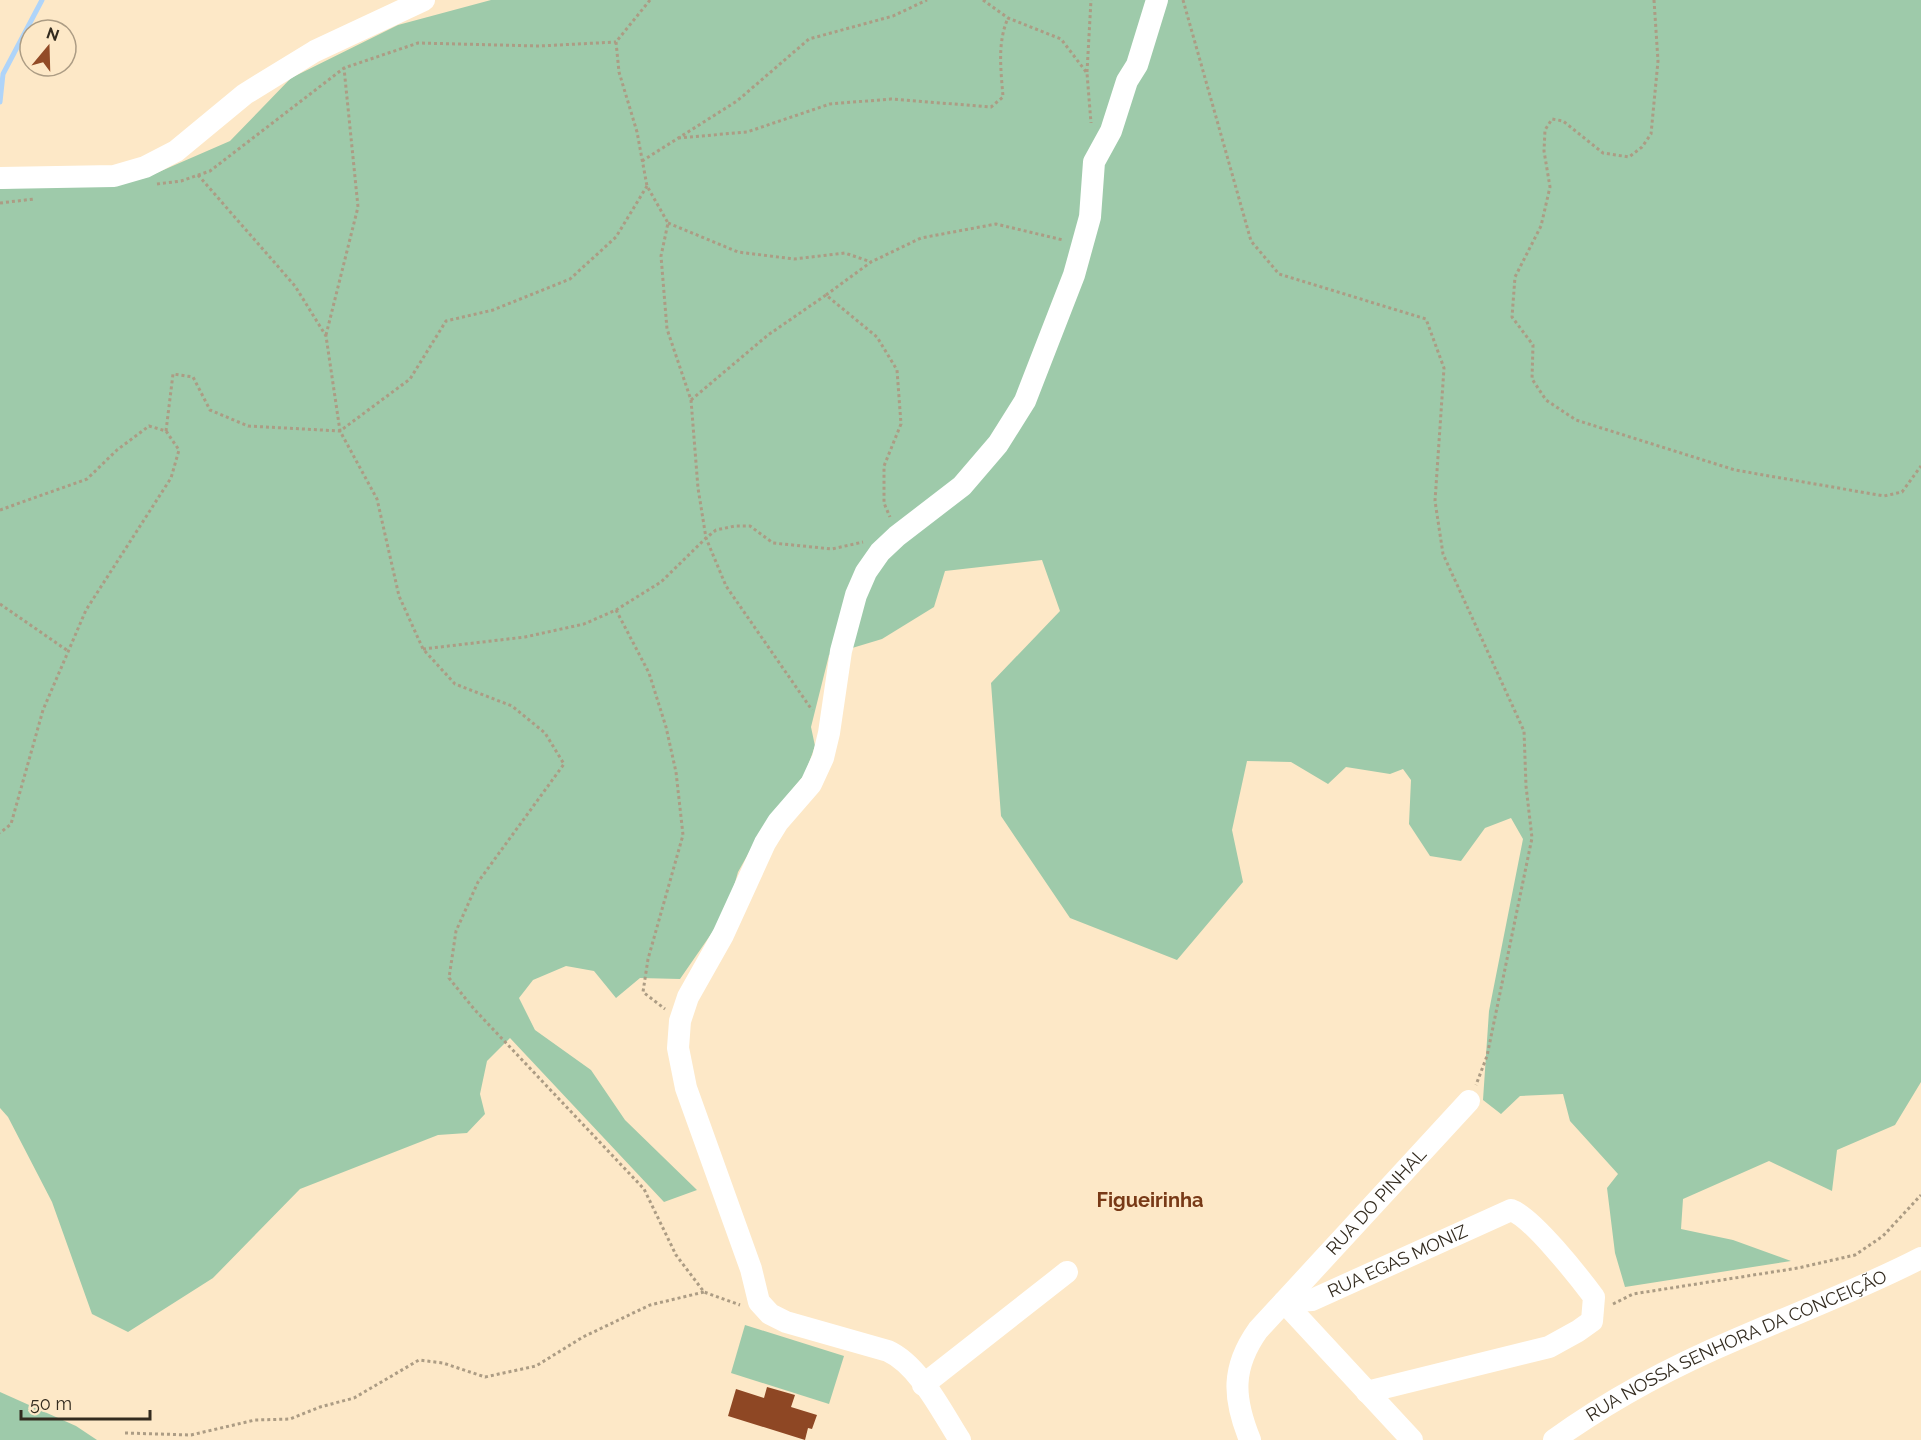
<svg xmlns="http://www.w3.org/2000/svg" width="1921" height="1440" font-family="Raleway,sans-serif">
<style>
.green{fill:#9ecaaa}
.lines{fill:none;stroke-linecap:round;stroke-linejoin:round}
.stream{stroke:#afd4f9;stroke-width:5}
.building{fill:#8e4724}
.path{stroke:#ac9c84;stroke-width:3;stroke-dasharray:3 3;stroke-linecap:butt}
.minor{stroke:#fff;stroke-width:22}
.labels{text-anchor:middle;stroke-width:6;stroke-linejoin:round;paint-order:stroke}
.street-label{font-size:18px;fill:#332b1f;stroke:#fde8c7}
.neighbourhood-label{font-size:20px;font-weight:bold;fill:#783916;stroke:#fde8c7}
</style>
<rect width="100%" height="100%" fill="#fde8c7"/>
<g class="green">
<polygon points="491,0 1921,0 1921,1082 1895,1125 1837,1150 1832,1191 1769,1161 1683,1199 1681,1229 1733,1240 1791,1261 1625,1287 1615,1253 1607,1188 1618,1174 1570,1121 1563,1094 1520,1096 1501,1114 1483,1100 1489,1011 1523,839 1511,818 1485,828 1461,861 1430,856 1409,824 1411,780 1403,769 1390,774 1346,767 1328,784 1291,762 1247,761 1232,830 1243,882 1177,960 1070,918 1001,816 991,683 1060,611 1042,560 945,571 934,607 882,639 829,655 811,727 815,746 805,774 768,819 738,872 727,911 680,979 640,978 616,998 594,971 566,966 533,980 519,998 535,1030 591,1070 625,1120 697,1190 664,1202 510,1038 487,1061 480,1094 485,1114 467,1133 438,1135 300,1189 213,1278 128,1332 92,1314 52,1202 8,1117 0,1108 0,189 145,178 230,141 291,78 398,25"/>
<polygon points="745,1325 844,1356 829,1404 731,1373"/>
<polygon points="0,1392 76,1426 97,1440 0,1440"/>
</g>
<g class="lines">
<polyline class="stream" points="0,102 3,74 42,0"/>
</g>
<polygon class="building" points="767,1387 795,1395 791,1407 817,1415 812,1429 808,1428 805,1440 728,1416 736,1389 764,1398"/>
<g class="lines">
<g class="path">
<polyline points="650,0 616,42 619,72 637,132 647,186 668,223 661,256 667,329 691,400 698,488 706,538 726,586 812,710"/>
<polyline points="983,0 1008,18 1061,39 1087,73 1091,123"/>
<polyline points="1183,0 1251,241 1279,274 1426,319 1444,368 1435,501 1443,554 1524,731 1526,786 1532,838 1487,1056 1476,1085"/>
<polyline points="1654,0 1658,61 1651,134 1642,147 1629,157 1603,153 1563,121 1552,119 1545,130 1544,151 1550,187 1541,226 1515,277 1512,317 1533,345 1532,379 1546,400 1576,420 1735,470 1884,496 1902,492 1921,466"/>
<polyline points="1087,72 1091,0"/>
<path d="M678 138 747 132 830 104 891 99 991 107 1003 97C1001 70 997 43 1008 18"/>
<polyline points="642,161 737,101 809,39 893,16 927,0"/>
<polyline points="198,175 295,286 326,336 340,431 377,499 399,596 423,649 455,684 512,706 545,733 564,764 478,882 456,931 449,978 474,1009 644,1189 676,1255 704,1292 740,1305"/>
<polyline points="157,184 181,181 210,171 344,68 418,43 539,46 616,42"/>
<polyline points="0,203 34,199"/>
<polyline points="668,223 738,252 794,259 845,253 871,262"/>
<polyline points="826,295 871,262 921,238 996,224 1063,240"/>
<polyline points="326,335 358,207 344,68"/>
<polyline points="691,400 768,335 826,295 877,337 897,370 901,424 884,466 884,503 890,517"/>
<polyline points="166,431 173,374 193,377 210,410 248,426 340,431 410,379 446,321 493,310 570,279 616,237 647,186"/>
<polyline points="0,510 87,479 117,450 149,426 166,431 179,450 171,478 86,610 43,710 11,824 0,833"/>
<polyline points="0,604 68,651"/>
<polyline points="616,610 649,673 666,727 676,772 683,835 648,959 643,992 665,1009"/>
<polyline points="423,649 525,637 584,624 616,610 661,582 706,538 716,530 735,526 750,526 773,543 832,549 863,542"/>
<polyline points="1613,1304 1633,1294 1798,1268 1855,1255 1883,1236 1921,1195"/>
<polyline points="125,1433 191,1435 255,1420 290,1419 320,1407 354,1398 419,1360 443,1363 485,1377 536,1366 583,1337 650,1305 704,1292"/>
</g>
<g class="minor">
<polyline points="0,178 114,176 145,167 176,151 245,94 315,51 424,0"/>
<path id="s1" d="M1284 1302 1312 1300 1511 1210C1532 1217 1579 1277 1594 1297L1592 1321 1578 1331 1549 1347 1367 1392"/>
<polyline points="1284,1302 1412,1440"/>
<polyline points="923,1385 1067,1272"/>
<path d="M960 1440C942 1412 919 1365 888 1351L786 1322 770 1314 759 1302 751 1269 686 1088 678 1048 680 1021 688 997 723 935 765 843 778 822 811 784 823 758 829 733 841 651 856 595 866 572 880 552 897 536 962 486 998 444 1025 401 1074 275 1090 217 1094 162 1111 131 1127 81 1137 65 1157 0"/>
<path id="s2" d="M1250 1440C1233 1398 1231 1368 1258 1330L1469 1101"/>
<path id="s3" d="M1554 1440C1611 1399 1673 1366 1737 1339 1799 1312 1861 1289 1921 1258"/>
</g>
</g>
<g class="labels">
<g class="street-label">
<text dy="6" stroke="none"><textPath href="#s2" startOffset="291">RUA DO PINHAL</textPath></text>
<text dy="6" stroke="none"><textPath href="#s1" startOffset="122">RUA EGAS MONIZ</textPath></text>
<text dy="6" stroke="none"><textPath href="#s3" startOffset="206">RUA NOSSA SENHORA DA CONCEIÇÃO</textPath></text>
</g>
<g class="neighbourhood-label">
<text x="1150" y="1207">Figueirinha</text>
</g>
</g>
<g transform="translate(48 48) rotate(19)"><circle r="28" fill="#fde8c7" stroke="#ac9c84" stroke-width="1.5"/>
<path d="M0-4.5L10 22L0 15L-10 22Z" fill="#924b27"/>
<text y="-9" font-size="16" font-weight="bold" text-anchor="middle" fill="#332b1f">N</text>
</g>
<path d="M21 1410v9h129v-9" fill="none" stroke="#332b1f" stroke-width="3"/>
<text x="30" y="1410" font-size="18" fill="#332b1f" stroke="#fde8c7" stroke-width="4.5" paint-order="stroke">50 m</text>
</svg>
